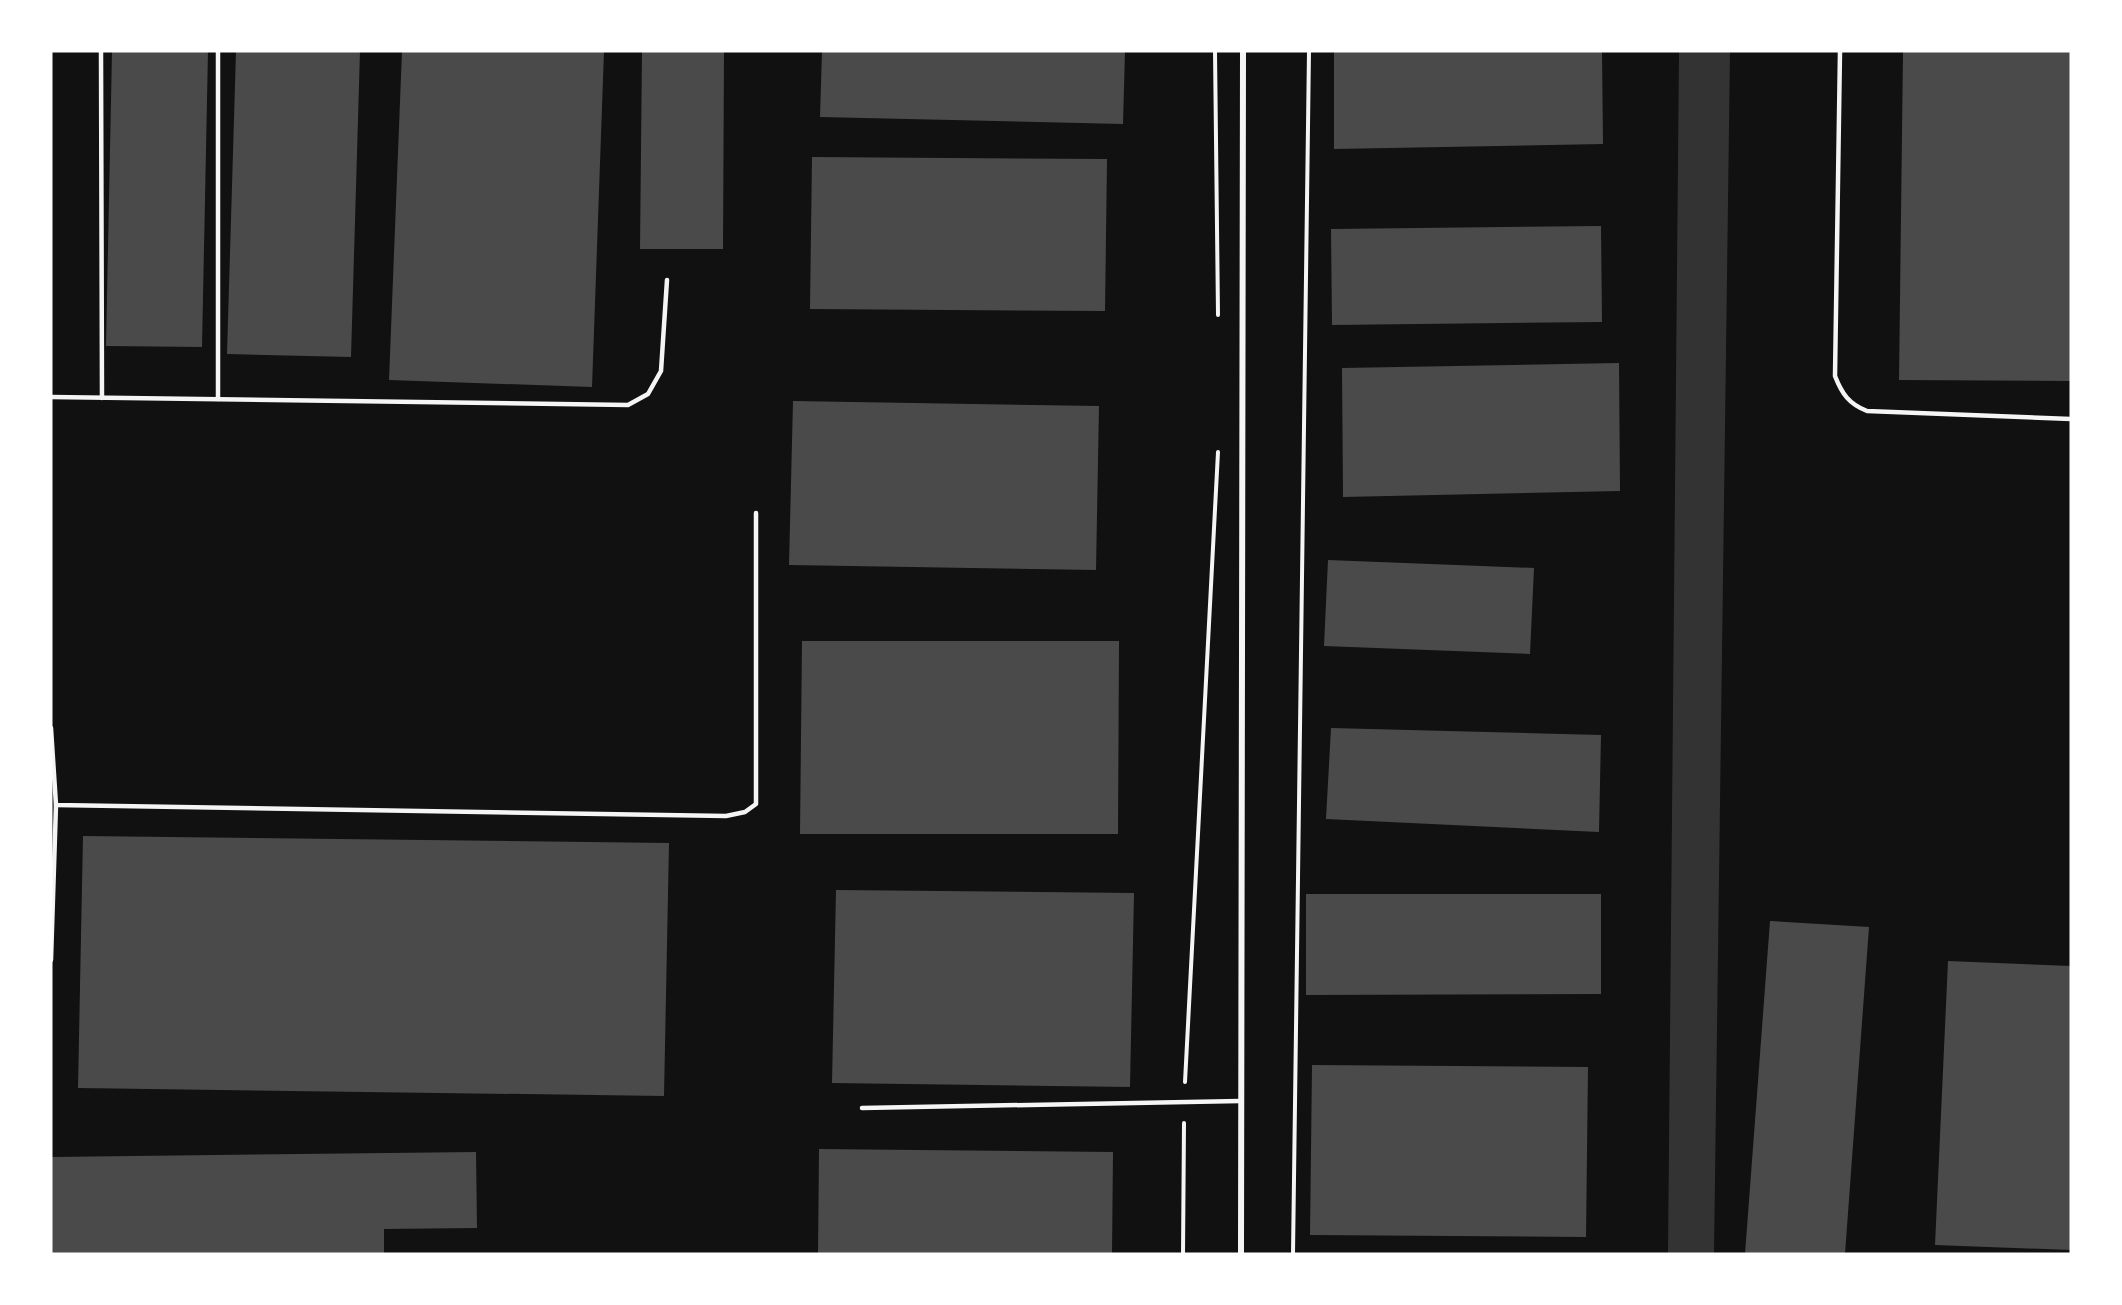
<svg xmlns="http://www.w3.org/2000/svg" width="2122" height="1305" font-family="'PT Sans',sans-serif">
<style>
.water{fill:#333}
.building{fill:#4a4a4a}
.lines{fill:none;stroke-linecap:round;stroke-linejoin:round}
.path{stroke:#f5f5f5;stroke-width:4}
.service{stroke:#f5f5f5;stroke-width:4.5}
.minor{stroke:#f5f5f5;stroke-width:6}
</style>
<rect width="100%" height="100%" fill="#111"/>
<polygon class="water" points="1679,51 1730,51 1714,1254 1668,1254"/>
<g class="building">
<polygon points="112,51 208,51 202,347 106,346"/>
<polygon points="236,51 360,51 351,357 227,354"/>
<polygon points="402,51 604,51 592,387 389,380"/>
<polygon points="642,51 724,51 723,249 640,249"/>
<polygon points="822,51 1125,51 1123,124 820,117"/>
<polygon points="1334,51 1602,51 1603,144 1334,149"/>
<polygon points="1903,51 2071,51 2071,381 1899,380"/>
<polygon points="812,157 1107,159 1105,311 810,309"/>
<polygon points="1601,226 1602,322 1332,325 1331,229"/>
<polygon points="1619,363 1620,491 1343,497 1342,368"/>
<polygon points="793,401 1099,406 1096,570 789,565"/>
<polygon points="1328,560 1534,568 1530,654 1324,646"/>
<polygon points="802,641 1119,641 1118,834 800,834"/>
<polygon points="1331,728 1601,735 1599,832 1326,819"/>
<polygon points="83,836 669,843 664,1096 78,1088"/>
<polygon points="836,890 1134,893 1130,1087 832,1083"/>
<polygon points="1306,894 1601,894 1601,994 1306,995"/>
<polygon points="1770,921 1869,927 1845,1254 1745,1254"/>
<polygon points="1948,961 2071,966 2071,1250 1935,1245"/>
<polygon points="1312,1065 1588,1067 1586,1237 1310,1235"/>
<polygon points="819,1149 1113,1152 1112,1254 818,1254"/>
<polygon points="476,1152 477,1228 384,1229 384,1254 51,1254 51,1157"/>
</g>
<g class="lines">
<g class="path">
<polyline points="1215,51 1218,315"/>
<polyline points="1185,1082 1218,452"/>
<polyline points="1183,1254 1184,1123"/>
<polyline points="1293,1254 1309,51"/>
</g>
<g class="service">
<polyline points="101,51 102,398"/>
<path d="M1840 51 1835 376C1842 394 1849 404 1867 411L2071 419"/>
<polyline points="51,397 628,405 648,394 661,371 667,280"/>
<polyline points="218,399 218,51"/>
<polyline points="51,728 56,805 726,816 745,812 756,804 756,513"/>
<polyline points="51,960 56,805"/>
<polyline points="862,1108 1240,1101"/>
</g>
<polyline class="minor" points="1241,1254 1243,51"/>
</g>
<rect width="2122" height="1305" fill="none" stroke="#ffffff" stroke-width="105"/>
</svg>
